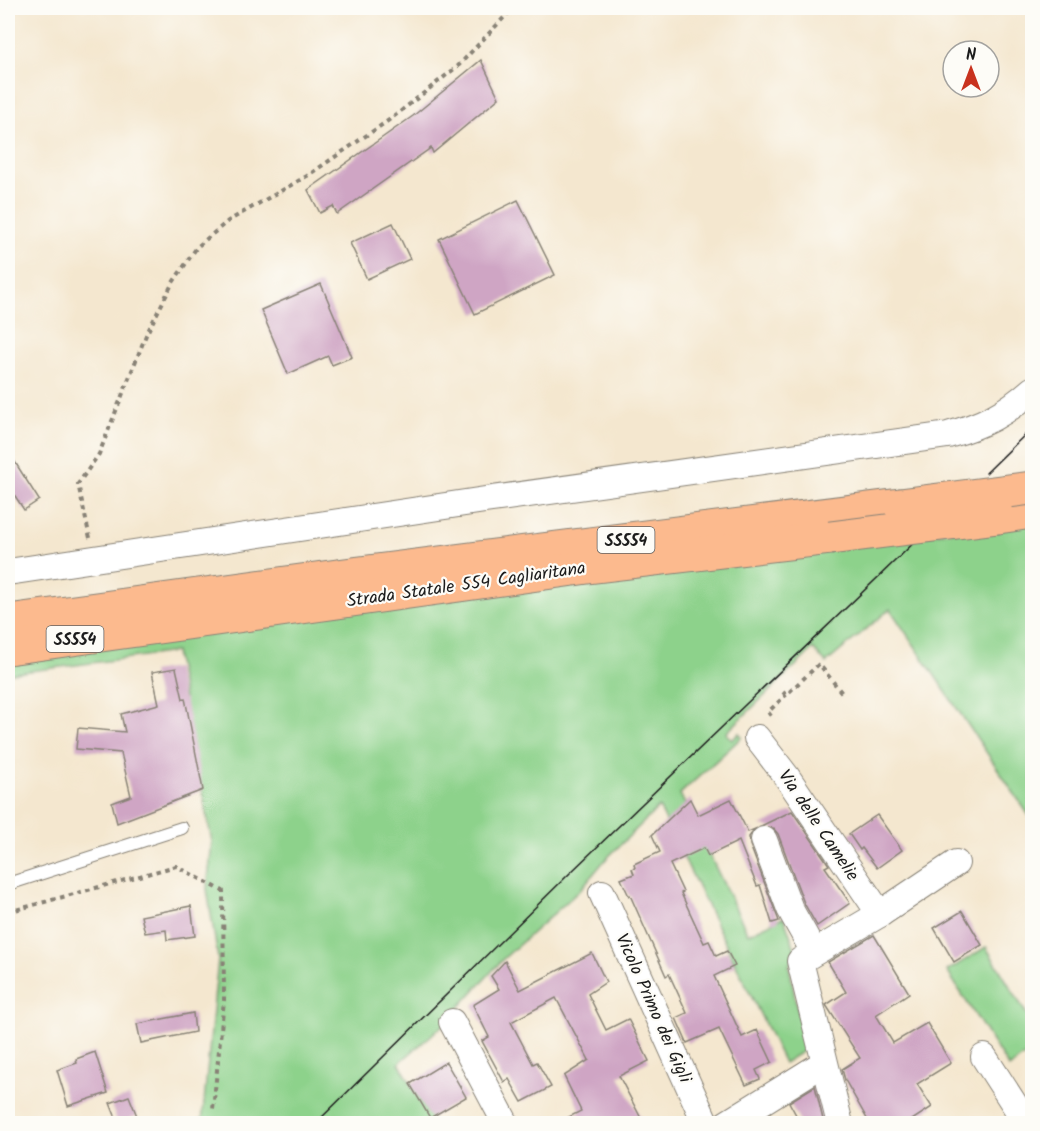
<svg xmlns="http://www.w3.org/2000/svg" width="1040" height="1131" font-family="Kalam,sans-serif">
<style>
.green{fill:#8dd28b;stroke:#547754;stroke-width:1.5}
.building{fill:#cfa5c4}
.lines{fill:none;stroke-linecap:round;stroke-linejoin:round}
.service-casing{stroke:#888276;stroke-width:14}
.minor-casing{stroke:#888276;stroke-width:28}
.primary-casing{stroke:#888276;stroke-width:35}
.path{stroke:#888276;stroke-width:4;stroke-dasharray:4.5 4.5;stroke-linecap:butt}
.service{stroke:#fff;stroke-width:12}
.minor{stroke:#fff;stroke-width:26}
.primary{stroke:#fcba8e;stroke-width:33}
.tram{stroke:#1c1c1c;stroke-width:1.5}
.primary-bridge-casing{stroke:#888276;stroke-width:35;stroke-linecap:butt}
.primary-bridge{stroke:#fcba8e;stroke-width:33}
.labels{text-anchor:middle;stroke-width:4.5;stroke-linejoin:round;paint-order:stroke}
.shield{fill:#fdfcf7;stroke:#605f5e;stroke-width:1.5}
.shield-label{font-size:16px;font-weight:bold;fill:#1c1c1c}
.street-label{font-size:18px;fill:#1c1c1c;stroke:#fdfcf7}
</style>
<rect width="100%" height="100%" fill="#fdfcf7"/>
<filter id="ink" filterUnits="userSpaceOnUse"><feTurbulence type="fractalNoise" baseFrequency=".0167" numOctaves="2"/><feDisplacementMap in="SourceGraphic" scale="12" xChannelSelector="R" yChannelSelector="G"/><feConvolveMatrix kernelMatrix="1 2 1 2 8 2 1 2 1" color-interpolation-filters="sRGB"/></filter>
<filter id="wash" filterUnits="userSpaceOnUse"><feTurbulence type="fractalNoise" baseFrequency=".008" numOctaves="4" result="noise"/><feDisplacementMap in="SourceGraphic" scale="24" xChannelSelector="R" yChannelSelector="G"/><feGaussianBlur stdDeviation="1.35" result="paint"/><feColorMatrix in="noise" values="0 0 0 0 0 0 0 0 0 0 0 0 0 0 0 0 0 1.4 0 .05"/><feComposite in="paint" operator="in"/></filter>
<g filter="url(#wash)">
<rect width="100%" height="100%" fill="#f4e7cf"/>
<g class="green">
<polygon points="1032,521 1032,820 890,609 826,663 813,649 726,733 732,740 739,733 742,737 680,794 748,934 784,917 796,952 789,966 805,1050 784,1063 659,807 605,860 580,890 503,959 442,1026 399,1063 434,1123 202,1123 218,959 207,889 212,842 175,652 8,674 8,655"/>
<polygon points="986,947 1032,1023 1032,1050 1009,1068 947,971"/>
</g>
<g id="blocks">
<g class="building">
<polygon points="481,60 499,98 433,153 431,148 337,214 333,206 320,213 308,190 413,116"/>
<polygon points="518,200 555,275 475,314 439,239"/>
<polygon points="393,223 410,259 367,279 350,243"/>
<polygon points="321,284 352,357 332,365 328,356 288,374 261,310"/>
<polygon points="8,451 39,500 24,510 8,485"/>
<polygon points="176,668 183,699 185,698 203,790 117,823 112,803 131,796 121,753 76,749 78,728 125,732 121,714 159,704 152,672"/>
<polygon points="690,799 698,815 731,799 748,832 755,829 749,837 750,845 779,921 772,923 760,885 757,886 739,841 708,856 704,848 670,864 683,892 681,893 704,943 709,941 716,956 727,951 735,966 714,976 742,1037 757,1030 772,1062 756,1070 760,1079 746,1085 719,1029 687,1043 676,1018 687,1013 669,974 666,976 630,895 629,896 621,879 634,874 632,869 635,868 634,864 660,852 652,835"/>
<polygon points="792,811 829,865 825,867 850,903 817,926 804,903 778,834 773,828 761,826"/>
<polygon points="877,815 902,850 877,868 862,848 860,850 849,834"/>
<polygon points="191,906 195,936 167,940 166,930 145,933 141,916"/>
<polygon points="962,911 982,945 954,962 934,928"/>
<polygon points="874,935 909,993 876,1015 893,1043 927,1023 951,1063 917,1084 932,1107 906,1124 870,1124 845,1080 842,1069 860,1058 826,1005 846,992 828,962"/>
<polygon points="592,953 606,982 588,994 606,1030 628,1019 649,1061 619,1076 644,1124 555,1124 581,1111 564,1076 589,1060 556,998 511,1022 533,1064 537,1062 551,1087 522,1102 509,1079 504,1082 482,1041 489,1037 473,1005 499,989 491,976 505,961 520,990"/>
<polygon points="193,1013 195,1032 141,1043 137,1024"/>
<polygon points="95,1052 108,1093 68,1106 57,1070 77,1063 76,1059"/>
<polygon points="446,1062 466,1097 430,1118 410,1084"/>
<polygon points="815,1086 824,1124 801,1124 789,1102"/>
<polygon points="129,1096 137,1116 118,1123 110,1103"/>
</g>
</g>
</g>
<g filter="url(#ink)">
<use href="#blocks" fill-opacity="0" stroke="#888276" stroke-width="1.5"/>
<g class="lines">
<g class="service-casing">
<polyline id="service" points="8,884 182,828"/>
</g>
<g class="minor-casing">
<g id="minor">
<path d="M8 572 485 500 948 435C983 425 1005 414 1032 390"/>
<polyline points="757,738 787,777 880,914"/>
<polyline points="764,840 790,909 814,952"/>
<polyline points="602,893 706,1124"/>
<polyline points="452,1022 506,1124"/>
<polyline points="984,1057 1027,1124"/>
<polyline points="726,1124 824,1063"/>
<polyline points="840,1124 800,961 880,914 956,863"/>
</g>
</g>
<g class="primary-casing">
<g id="primary">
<polyline points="998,517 1032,512"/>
<polyline points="8,621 352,574 900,505"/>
<polyline points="8,648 588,567 830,538"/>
</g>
</g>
<g class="path">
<polyline points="90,538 78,484 99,454 146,335 172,284 197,247 228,221 307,176 392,118 458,66 513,8"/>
<polyline points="783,692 786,695 819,664 842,693"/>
<polyline points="771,716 768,712 786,695"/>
<polyline points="8,912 176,866 223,891 224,1000 213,1110"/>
</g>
<use href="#service" class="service"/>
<use href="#minor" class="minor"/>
<use href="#primary" class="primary"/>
<g class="tram">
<polyline points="986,473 1032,428"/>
<polyline points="315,1124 569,874 922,535"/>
</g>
<g class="primary-bridge-casing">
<g id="primary-bridge">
<polyline points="900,505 1032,488"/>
<polyline points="830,538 998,517"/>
</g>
</g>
<use href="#primary-bridge" class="primary-bridge"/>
</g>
</g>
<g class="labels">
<g class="shield">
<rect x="597.5" y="527" width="57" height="26" rx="4.5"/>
<rect x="46.5" y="626" width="57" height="26" rx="4.5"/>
</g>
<g class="shield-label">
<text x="626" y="546">SS554</text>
<text x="75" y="645">SS554</text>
</g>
<g class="street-label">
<text transform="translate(466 584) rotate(-8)" y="6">Strada Statale 554 Cagliaritana</text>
<text transform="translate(819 825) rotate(56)" y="6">Via delle Camelie</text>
<text transform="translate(654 1008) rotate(66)" y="6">Vicolo Primo dei Gigli</text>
</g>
</g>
<rect width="1040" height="1131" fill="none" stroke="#fdfcf7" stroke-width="30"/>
<g transform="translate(971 69)"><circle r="28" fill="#fdfcf7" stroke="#a3a29f" stroke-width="1.5"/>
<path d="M0-4.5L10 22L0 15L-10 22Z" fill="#c8321e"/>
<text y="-9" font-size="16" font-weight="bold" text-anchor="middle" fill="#1c1c1c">N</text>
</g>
</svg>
